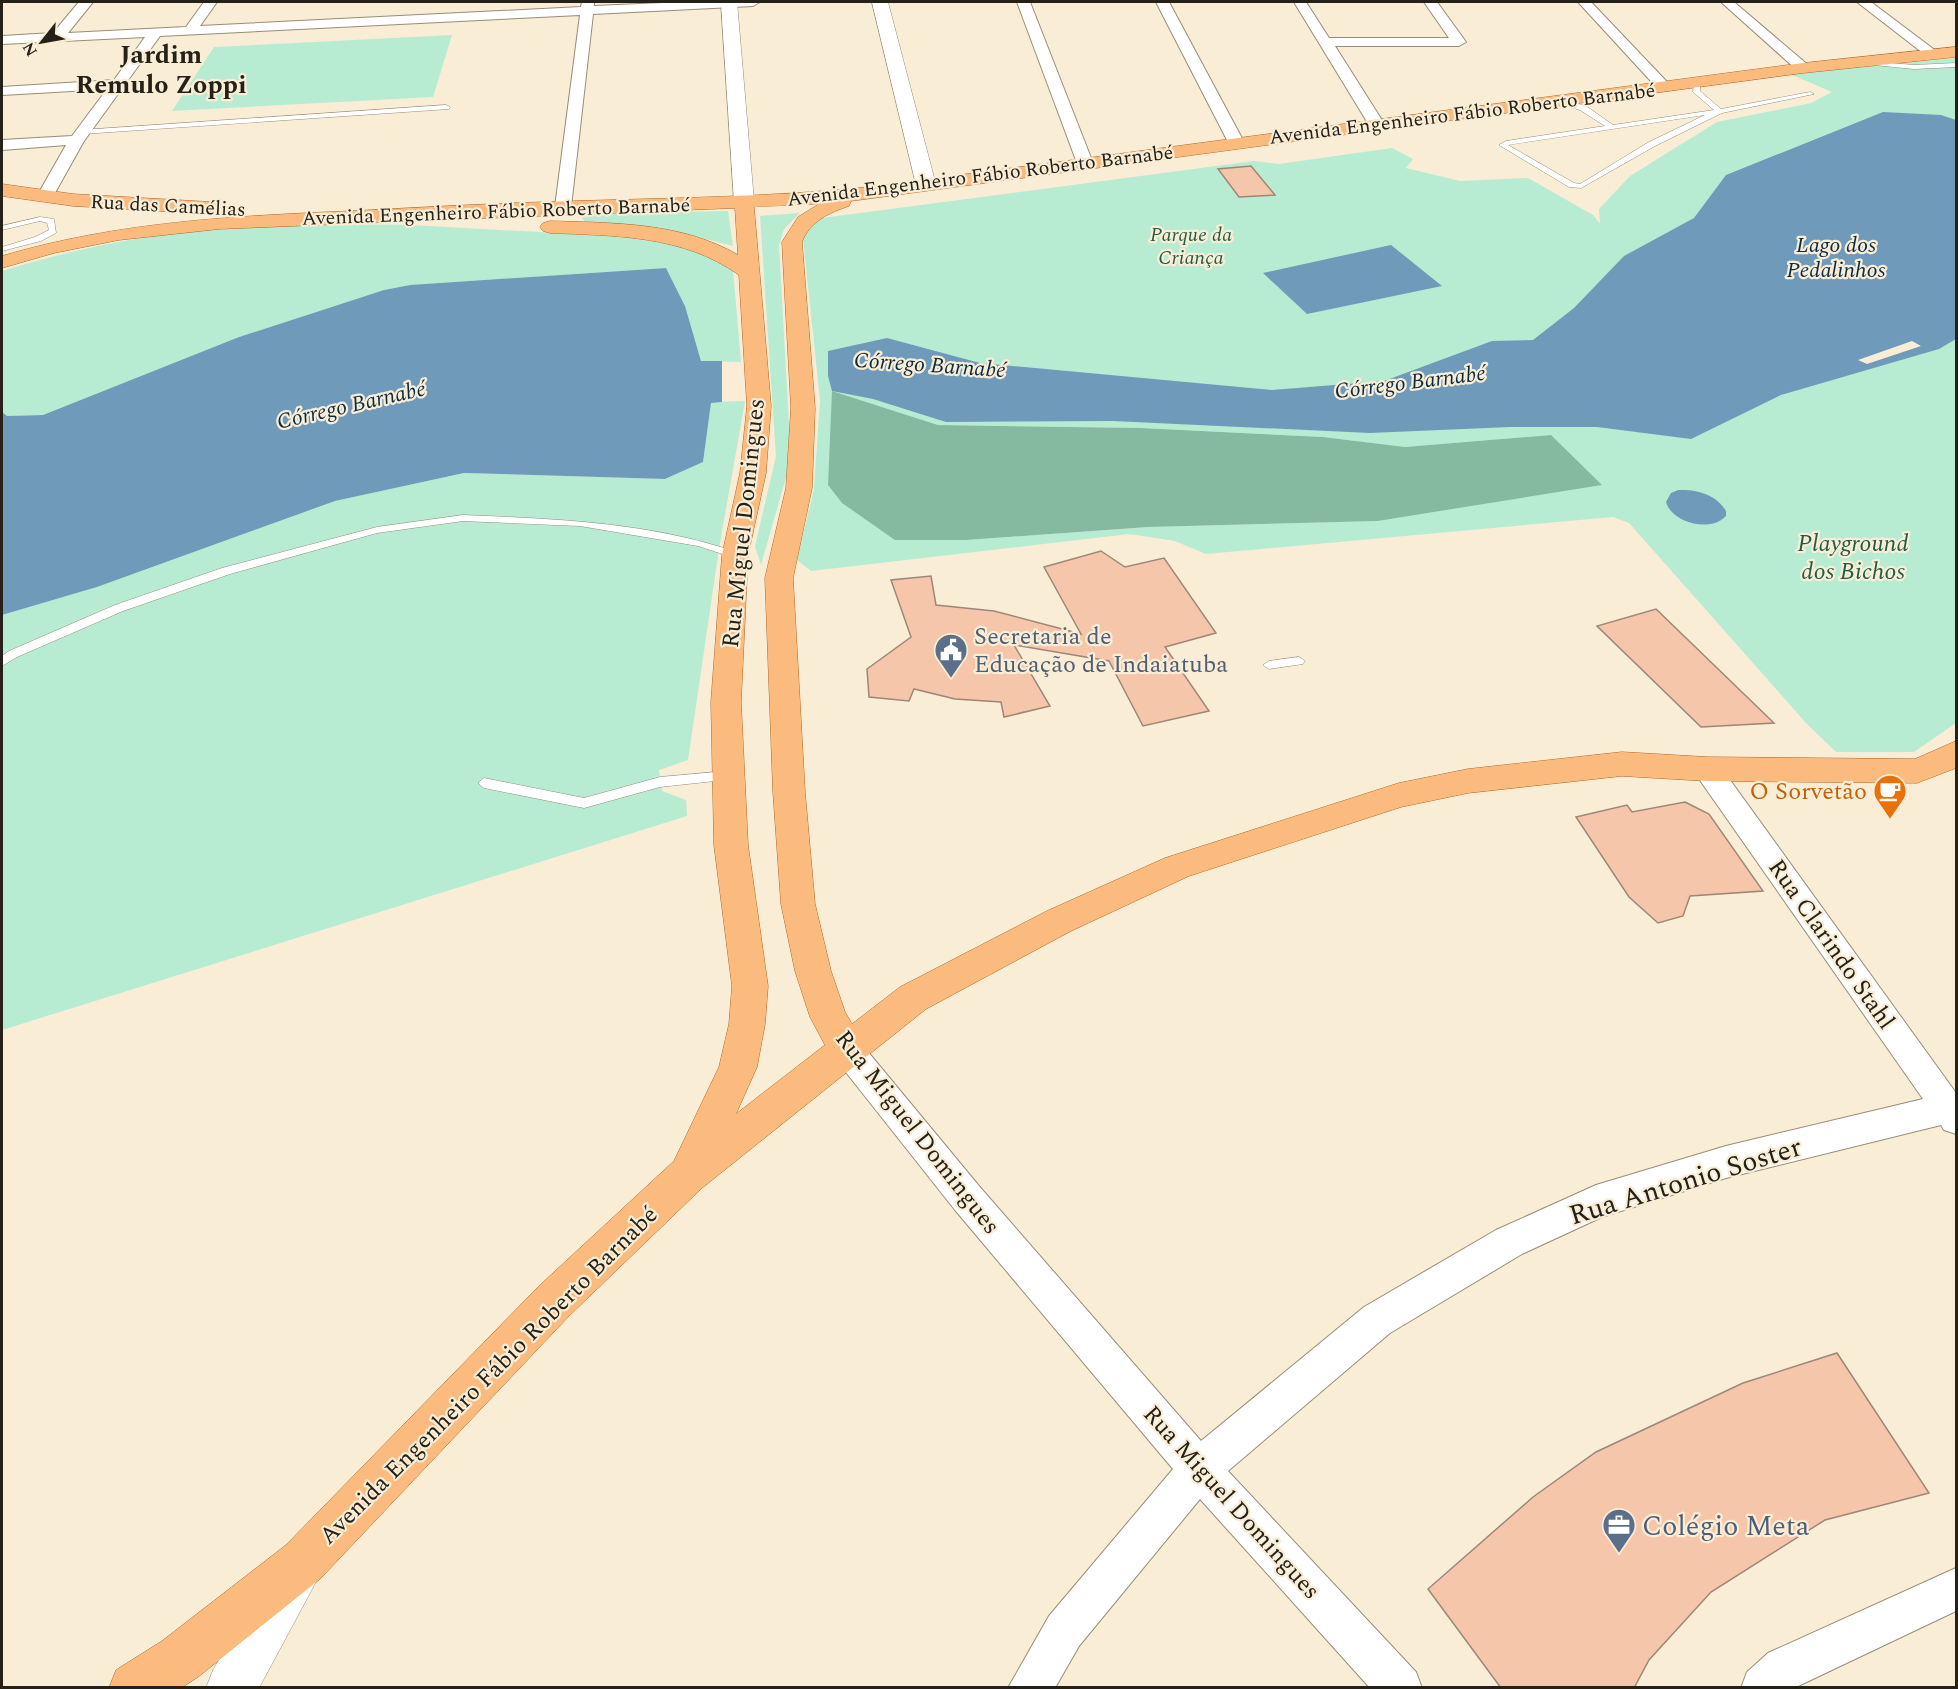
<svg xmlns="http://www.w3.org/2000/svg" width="1958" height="1689" font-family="Spectral,serif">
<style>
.green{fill:#b7ecd2;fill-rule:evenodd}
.forest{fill:#85baa1}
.water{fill:#709aba}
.pier{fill:#f9edd6}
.building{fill:#f5c6aa;stroke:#9d877a;stroke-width:1.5}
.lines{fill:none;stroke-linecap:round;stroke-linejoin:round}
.service-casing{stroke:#988d78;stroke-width:1}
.minor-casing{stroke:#988d78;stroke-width:2}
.tertiary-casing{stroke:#988d78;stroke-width:1}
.secondary-casing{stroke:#988d78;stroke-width:1}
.primary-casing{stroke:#af6824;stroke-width:1}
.service{fill:#fff;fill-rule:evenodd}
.minor{fill:#fff;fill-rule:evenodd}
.tertiary{fill:#fff;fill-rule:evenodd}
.secondary{fill:#fff;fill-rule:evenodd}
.primary{fill:#fbbb7f;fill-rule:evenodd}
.labels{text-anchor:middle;stroke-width:4.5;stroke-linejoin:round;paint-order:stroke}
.far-street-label{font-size:20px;fill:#252118;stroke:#f9edd6}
.far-park-label{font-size:20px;font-style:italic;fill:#1f5e45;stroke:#f9edd6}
.far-water-label{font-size:22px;font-style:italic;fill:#0a2c43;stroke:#f9edd6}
.street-label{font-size:24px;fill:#252118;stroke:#f9edd6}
.park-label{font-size:24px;font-style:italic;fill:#1f5e45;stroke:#f9edd6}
.service-label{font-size:24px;fill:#4e5e75;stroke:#f9edd6;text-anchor:start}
.food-label{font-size:24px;fill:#c56008;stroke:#f9edd6;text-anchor:end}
.far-district-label{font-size:26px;font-weight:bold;fill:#252118;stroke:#f9edd6}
.near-street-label{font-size:28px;fill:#252118;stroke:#f9edd6}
.near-service-label{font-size:28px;fill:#4e5e75;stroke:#f9edd6;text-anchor:start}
</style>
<rect width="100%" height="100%" fill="#f9edd6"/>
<g class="green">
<polygon points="452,35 433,97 172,111 214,47"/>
<path d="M1956 58V723L1914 752H1836L1806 723 1629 523 1613 517 1206 554 1175 541 1129 534 811 571 797 560 814 489 820 401 803 238 812 225 822 218 1254 161 1279 164 1392 148 1413 159 1406 168 1460 181 1528 178 1593 215 1600 224 1599 209 1630 176 1717 122 1811 103 1832 92 1790 74ZM832 391 938 425 1141 428 1323 437 1405 447 1551 435 1601 485 1378 521 1148 527 966 540Z"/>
<polygon points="728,211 733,246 690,235 586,223 579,214"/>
<polygon points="800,213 784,229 779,245 791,460 761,565 755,546 776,456 760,216"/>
<path d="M411 225C459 228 507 230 554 233 612 237 684 237 733 270L741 362 701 361 685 306 666 268 410 285 384 290 239 337 43 415 7 416 2 412V271C83 246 167 230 252 226 305 223 358 225 411 225Z"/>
<polygon points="745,401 719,549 688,760 659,770 662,791 686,800 687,816 2,1030 2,615 97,587 335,501 464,473 665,479 703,462 711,402"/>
</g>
<polygon class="forest" points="832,391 938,425 1141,428 1323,437 1405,447 1551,435 1602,485 1378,521 1148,527 966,540 895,540 842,503 828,485"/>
<g class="water">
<polygon points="1883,112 1941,115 1956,120 1956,339 1939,349 1781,395 1691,439 1597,427 1510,427 1370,433 1113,421 946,422 873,399 832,391 828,376 828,351 887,338 980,363 1272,390 1384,381 1492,341 1533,340 1574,308 1624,256 1694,218 1726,175"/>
<polygon points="1391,245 1442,286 1307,314 1263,273"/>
<polygon points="666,268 685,306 701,361 722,361 722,402 711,403 703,462 665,479 464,473 335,501 97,587 2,615 2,412 7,416 43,415 239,337 384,290 410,285"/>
<path d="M1678 490C1696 489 1716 494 1726 511V516C1711 533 1672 523 1666 502L1671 493Z"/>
</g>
<polygon class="pier" points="1912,341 1921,346 1867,364 1858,360"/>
<g class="building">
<polygon points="1251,166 1275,195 1239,197 1218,169"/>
<polygon points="1101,551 1125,567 1164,558 1216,633 1165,647 1209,711 1143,726 1109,661 1014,645 1050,706 1004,717 1001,702 955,699 914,689 909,701 869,697 867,669 911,637 891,580 931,576 936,605 994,611 1081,634 1044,567"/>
<polygon points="1656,609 1774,723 1701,727 1597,626"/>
<polygon points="1685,802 1709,814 1763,891 1690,896 1683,916 1658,923 1629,897 1576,817 1627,805 1632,812"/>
<polygon points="1837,1353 1929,1493 1825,1520 1711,1592 1649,1660 1634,1688 1501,1688 1428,1589 1533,1497 1596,1452 1743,1383"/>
</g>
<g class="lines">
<g class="service-casing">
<g id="service">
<polygon points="1866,61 1914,65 1956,63 1956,67 1914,69 1864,64"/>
<path d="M1697 81 1700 83V91L1721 109 1810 92 1814 94 1722 113 1655 146 1581 188 1569 187 1499 145 1506 141 1605 126 1580 110 1558 103 1557 101 1561 99 1586 106 1613 125 1714 110 1693 92 1694 83ZM1705 115 1649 142 1580 184 1574 183 1508 145Z"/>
<polygon points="446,105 450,107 449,109 82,134 78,132 82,130"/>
<polygon points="40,217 54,219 56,233 41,241 2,251 2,247 35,237 49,230 47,223 40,221 2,230 2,226"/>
<path d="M463 515C556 519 650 522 739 553L740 555 735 558 698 546 580 526 463 521 377 533 230 574 123 611 17 657 2 666V656L9 651 115 605 222 568 377 527Z"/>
<polygon points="1299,657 1305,661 1303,664 1269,669 1263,665 1269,661"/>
<polygon points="728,771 734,776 733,779 660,787 584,808 484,788 478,783 484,778 584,798 660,777"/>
</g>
</g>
<g class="minor-casing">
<g id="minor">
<polygon points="79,2 93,2 68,33 186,27 204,2 217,2 200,26 581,7 582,2 594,2 594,6 685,2 760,2 753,6 593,14 571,207 563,212 555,207 580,15 160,36 84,141 51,200 39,200 37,196 66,145 2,150 2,140 72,136 107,89 2,95 2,87 114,80 145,37 2,44 2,36 53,33"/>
<polygon points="1017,2 1030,2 1093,163 1091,166 1079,166 1077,163"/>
<polygon points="1156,2 1169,2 1244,142 1242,145 1230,145 1228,142"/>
<polygon points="1294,2 1306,2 1329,38 1449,38 1424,2 1437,2 1466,42 1459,46 1335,46 1385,125 1377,130 1369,125"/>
<polygon points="1578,2 1591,2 1669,84 1671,87 1669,90 1659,90"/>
<polygon points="1721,2 1734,2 1808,65 1808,71 1798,71"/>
<polygon points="1857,2 1871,2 1940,54 1938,57 1928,57"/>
<polygon points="1707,759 1717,762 1956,1093 1956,1134 1944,1130 1941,1125 1726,1178 1602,1217 1522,1254 1390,1333 1228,1471 1416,1672 1422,1688 1370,1688 1200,1499 1079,1646 1055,1688 1008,1688 1049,1616 1173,1469 955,1210 837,1061 832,1051 837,1041 848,1037 859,1041 979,1186 1201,1441 1364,1307 1496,1230 1596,1185 1726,1146 1923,1099 1697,776 1693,769 1697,762"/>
<polygon points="1956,1568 1956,1611 1794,1688 1741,1688 1747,1672 1768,1653"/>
</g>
</g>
<g class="tertiary-casing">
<polygon id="tertiary" points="293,1556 310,1563 317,1580 259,1688 206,1688 213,1670 276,1563"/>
</g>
<g class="secondary-casing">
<g id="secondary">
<polygon points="721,2 737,2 754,201 744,207 734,201"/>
<polygon points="872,2 888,2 936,185 933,189 919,189 916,185"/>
</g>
</g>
<g class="primary-casing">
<g id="primary">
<path d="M1956 47V57L1803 73 851 201 849 206C829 213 810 221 802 242L815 408 812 488 793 578 805 792 815 904 831 971 845 1012 852 1024 900 987 1047 911 1165 858 1399 783 1468 769 1622 752 1707 757 1915 759 1956 741V768L1917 783 1707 781 1622 776 1468 793 1401 807 1189 876 1071 931 926 1009 702 1188 569 1316 320 1579 198 1677 181 1688H109L116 1670 162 1641 286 1545 539 1286 674 1161 719 1067 729 1024 732 986 714 845 711 702 722 555 740 473 747 406 739 275C683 235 616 236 550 233L543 231 540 227 543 223 550 221C612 223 682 222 738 255L735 208 219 229 119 240 54 253 2 268V256C117 222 233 216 352 211 426 207 500 203 574 201 673 198 771 197 869 187L1803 63ZM819 204 798 217 782 242 791 408 786 488 765 578 773 792 781 904 795 971 810 1017 825 1045 736 1114 757 1067 765 1024 768 986 748 845 741 702 748 555 766 473 771 406 754 207Z"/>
<polygon points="2,184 73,194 212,202 222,208 212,214 73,206 2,196"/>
</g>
</g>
<use href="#service" class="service"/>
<use href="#minor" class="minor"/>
<use href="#tertiary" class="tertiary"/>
<use href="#secondary" class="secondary"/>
<use href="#primary" class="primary"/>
</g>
<defs>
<g id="civic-pin" transform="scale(1.725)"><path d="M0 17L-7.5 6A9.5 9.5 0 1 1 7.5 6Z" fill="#5c6f8a" stroke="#f9edd6"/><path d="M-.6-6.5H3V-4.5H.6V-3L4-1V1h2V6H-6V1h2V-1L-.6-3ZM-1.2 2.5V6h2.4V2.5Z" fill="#fff"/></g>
<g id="cafe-pin" transform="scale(1.725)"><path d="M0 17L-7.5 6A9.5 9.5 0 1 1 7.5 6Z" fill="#e8710a" stroke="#f9edd6"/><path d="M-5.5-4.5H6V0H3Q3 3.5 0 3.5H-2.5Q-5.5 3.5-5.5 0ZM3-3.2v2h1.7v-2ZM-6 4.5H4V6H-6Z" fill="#fff"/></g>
<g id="office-pin" transform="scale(1.725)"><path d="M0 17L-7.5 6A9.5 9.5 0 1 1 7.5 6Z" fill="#5c6f8a" stroke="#f9edd6"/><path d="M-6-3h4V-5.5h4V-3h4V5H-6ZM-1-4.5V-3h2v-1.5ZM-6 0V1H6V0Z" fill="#fff"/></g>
</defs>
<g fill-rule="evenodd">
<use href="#civic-pin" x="951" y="650"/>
<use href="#cafe-pin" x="1890" y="791"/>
<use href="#office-pin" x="1619" y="1525"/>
</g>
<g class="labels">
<g class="far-street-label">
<text transform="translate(1462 113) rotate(-7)" y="7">Avenida Engenheiro Fábio Roberto Barnabé</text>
<text transform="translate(980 175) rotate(-7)" y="7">Avenida Engenheiro Fábio Roberto Barnabé</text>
<text transform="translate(168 205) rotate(3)" y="7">Rua das Camélias</text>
<text transform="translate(496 211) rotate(-2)" y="7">Avenida Engenheiro Fábio Roberto Barnabé</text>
</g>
<g class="far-park-label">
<text x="1191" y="241">Parque da<tspan x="1191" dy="23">Criança</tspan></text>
</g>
<g class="far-water-label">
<text x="1836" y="252">Lago dos<tspan x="1836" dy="25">Pedalinhos</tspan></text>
<text transform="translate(930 364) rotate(4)" y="8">Córrego Barnabé</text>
<text transform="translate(1410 381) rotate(-7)" y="8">Córrego Barnabé</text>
<text transform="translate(351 404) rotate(-13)" y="8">Córrego Barnabé</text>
</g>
<g class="street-label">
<text transform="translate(743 523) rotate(-84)" y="8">Rua Miguel Domingues</text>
<text transform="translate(1832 944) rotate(55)" y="8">Rua Clarindo Stahl</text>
<text transform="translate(918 1132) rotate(52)" y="8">Rua Miguel Domingues</text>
<text transform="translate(488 1375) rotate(-45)" y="8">Avenida Engenheiro Fábio Roberto Barnabé</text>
<text transform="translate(1232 1502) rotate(48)" y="8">Rua Miguel Domingues</text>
</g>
<g class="park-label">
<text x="1853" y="551">Playground<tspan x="1853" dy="28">dos Bichos</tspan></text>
</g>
<g class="service-label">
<text x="974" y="644">Secretaria de<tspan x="974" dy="28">Educação de Indaiatuba</tspan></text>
</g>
<g class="food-label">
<text x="1867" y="799">O Sorvetão</text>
</g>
<g class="far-district-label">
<text x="161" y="63">Jardim<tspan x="161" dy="30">Remulo Zoppi</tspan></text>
</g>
<g class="near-street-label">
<text transform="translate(1685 1180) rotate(-17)" y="10">Rua Antonio Soster</text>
</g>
<g class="near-service-label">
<text x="1642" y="1535">Colégio Meta</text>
</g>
</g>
<rect width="1958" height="1689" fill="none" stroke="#252118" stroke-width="6"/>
<g transform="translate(42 42) rotate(239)" stroke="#f9edd6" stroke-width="4.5" paint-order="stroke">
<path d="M0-4.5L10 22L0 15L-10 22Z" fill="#252118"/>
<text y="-9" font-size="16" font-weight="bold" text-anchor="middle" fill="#252118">N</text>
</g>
</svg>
